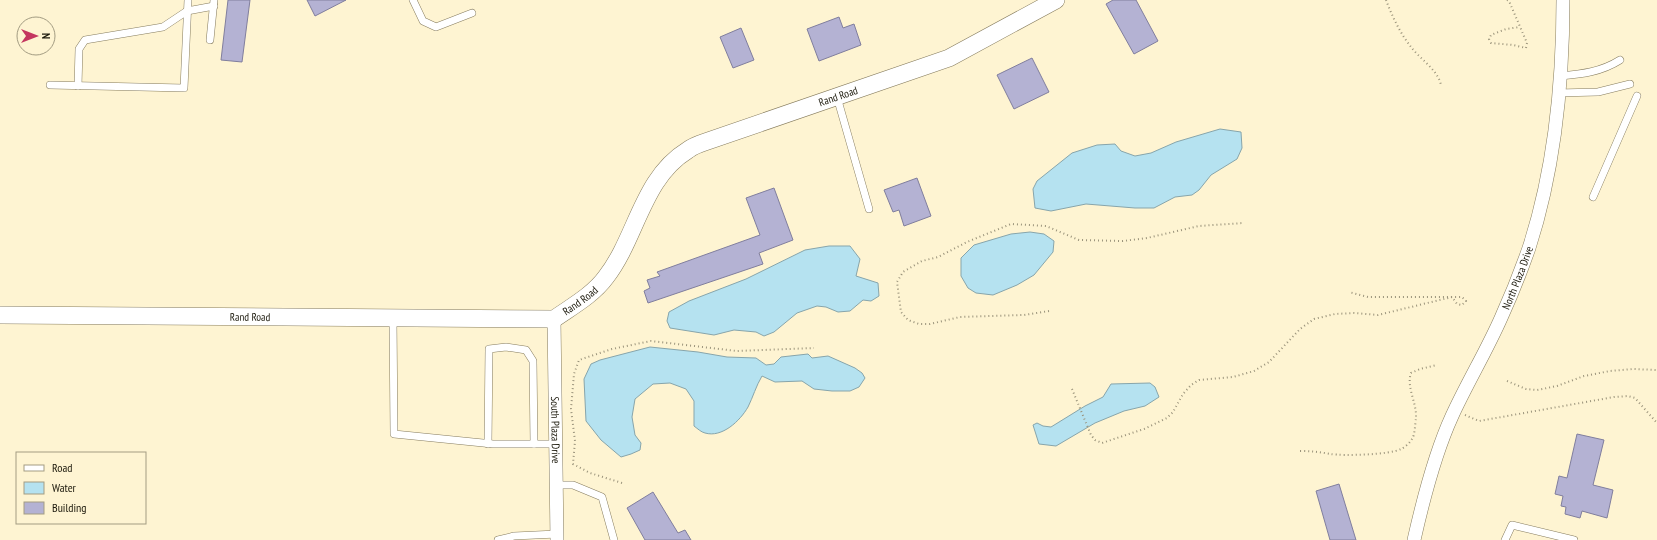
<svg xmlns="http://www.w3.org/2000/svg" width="1657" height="540" font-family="'PT Sans Narrow',sans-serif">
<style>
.water{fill:#b5e2f0;stroke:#87a5ab}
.building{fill:#b4b2d3;stroke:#807e9d}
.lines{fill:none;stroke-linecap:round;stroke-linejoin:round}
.service-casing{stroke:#867c5e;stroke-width:8}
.minor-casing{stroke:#867c5e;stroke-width:14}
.tertiary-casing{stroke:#867c5e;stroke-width:18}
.path{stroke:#9a937b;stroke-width:2;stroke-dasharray:1 3;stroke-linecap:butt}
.service{stroke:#fff;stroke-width:7}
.minor{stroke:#fff;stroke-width:13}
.tertiary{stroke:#fff;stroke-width:17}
.labels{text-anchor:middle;stroke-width:3;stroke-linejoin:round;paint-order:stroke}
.street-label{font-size:11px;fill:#1b180b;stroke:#fef4d2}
</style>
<rect width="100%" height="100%" fill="#fef4d2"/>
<g class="water">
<polygon points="1220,129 1241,132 1242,148 1237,159 1211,175 1199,190 1192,195 1175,197 1154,208 1135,208 1086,204 1051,211 1035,208 1033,189 1037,181 1072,153 1097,145 1115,144 1121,151 1135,156 1151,153 1176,142"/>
<polygon points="1030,232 1044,234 1054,241 1053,252 1034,275 1017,285 993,295 976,293 968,288 961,276 961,258 974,245 1011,234"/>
<polygon points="829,246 850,246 860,259 856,276 878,283 879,296 871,301 863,300 850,311 838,312 826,307 817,306 797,313 774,332 764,336 756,332 734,330 714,335 670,328 667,321 669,312 689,301 746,279 805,250"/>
<path d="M650 347 698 352 727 357 756 358 766 365 774 364 781 357 808 354 812 358 828 356 855 368 862 373 865 378 859 387 850 391H832L814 389 802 381 775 382 762 376C756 386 753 397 748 407 740 421 722 438 705 433 701 432 698 429 694 426V401L686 389 670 383 653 384 635 399 632 417 635 435 641 443 640 450 631 454 621 457 601 440 586 421 584 379 591 364 600 360Z"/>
<polygon points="1150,383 1155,387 1159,397 1145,406 1124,411 1095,423 1056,446 1039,444 1033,425 1037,423 1043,426 1051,427 1085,406 1103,397 1111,384"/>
</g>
<g class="building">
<polygon points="228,0 250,0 242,62 221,60"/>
<polygon points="307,0 346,0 315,16"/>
<polygon points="1113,0 1136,0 1158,41 1134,54 1106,4"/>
<polygon points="839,17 843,28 854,24 861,45 819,61 807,29"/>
<polygon points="741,28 754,60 733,68 720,37"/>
<polygon points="1032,58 1049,92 1014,109 997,75"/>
<polygon points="917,178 931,216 904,226 899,210 893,212 884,190"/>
<polygon points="774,188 793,240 759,253 763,264 648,303 644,291 650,288 647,280 660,276 657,272 760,235 746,198"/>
<polygon points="1577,434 1604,440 1593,485 1613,490 1607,518 1582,511 1580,518 1565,514 1566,507 1561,506 1563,496 1555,494 1559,476 1567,478"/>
<polygon points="1339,484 1356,540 1330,540 1316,491"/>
<polygon points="653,492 678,533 685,530 691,540 645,540 627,508"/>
</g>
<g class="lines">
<g class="service-casing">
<g id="service">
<polyline points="413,0 423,21 436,27 472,13"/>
<polyline points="210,40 214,0"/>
<path d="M1560 76C1582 74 1601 72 1620 60"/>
<polyline points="50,85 184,88 188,0"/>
<polyline points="78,86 79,49 85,40 163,27 187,11 214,6"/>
<polyline points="1558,93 1598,92 1630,84"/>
<polyline points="837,97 869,209"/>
<polyline points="1593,197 1637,96"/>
<polyline points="393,318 394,434 493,444 556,444"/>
<polyline points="488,444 489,349 506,347 526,350 533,361 534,444"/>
<polyline points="556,485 573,485 602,497 614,540"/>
<polyline points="498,540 514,536 557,534"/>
<polyline points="1505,540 1512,525 1574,540"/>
</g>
</g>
<g class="minor-casing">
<g id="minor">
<path id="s1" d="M554 319 557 540"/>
<path id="s2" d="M1414 540C1423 500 1435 453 1452 416 1467 383 1486 352 1501 318 1511 296 1521 271 1529 248 1555 168 1563 83 1563 0"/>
</g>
</g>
<g class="tertiary-casing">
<g id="tertiary">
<path id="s3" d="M0 315 554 319C571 307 593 295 606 277 637 237 642 178 688 150 693 146 699 144 705 142L949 58 1056 0"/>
</g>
</g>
<g class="path">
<path d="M1386 0C1392 16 1400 33 1411 47 1420 59 1438 70 1441 85"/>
<polyline points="1507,0 1509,1 1527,43 1526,48 1513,45 1491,43 1489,39 1491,35 1506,29 1520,27"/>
<polyline points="1049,311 1024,315 960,317 930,324 919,324 908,320 901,312 897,282 903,272 922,261 938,257 967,242 1011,224 1046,226 1079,240 1123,241 1147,238 1199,226 1243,223"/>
<polyline points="1507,381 1526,389 1537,390 1557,386 1584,376 1610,371 1633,369 1657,370"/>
<polyline points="1072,389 1091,435 1095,440 1102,443 1144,429 1167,418 1173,412 1183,394 1191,385 1199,380 1233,377 1254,371 1269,362 1300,329 1314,319 1335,314 1354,313 1378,315 1452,297 1462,297 1466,301 1462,305 1457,304 1452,297 1368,297 1349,292"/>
<polyline points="1465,415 1479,421 1614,397 1628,396 1635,398 1657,423"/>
<path d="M1300 451C1311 451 1320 452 1330 454 1344 456 1389 455 1401 449 1404 448 1410 443 1412 439 1415 435 1415 424 1416 418 1417 403 1406 387 1411 373L1420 369 1437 365"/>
<polyline points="622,483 590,473 573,464 575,441 571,409 574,374 579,360 612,349 651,341 737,351 814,348"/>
</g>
<use href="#service" class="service"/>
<use href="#minor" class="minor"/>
<use href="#tertiary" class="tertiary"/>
</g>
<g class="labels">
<g class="street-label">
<text dy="4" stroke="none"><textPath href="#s3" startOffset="934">Rand Road</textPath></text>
<text dy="4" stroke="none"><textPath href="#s2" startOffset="283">North Plaza Drive</textPath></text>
<text dy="4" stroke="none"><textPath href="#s3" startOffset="586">Rand Road</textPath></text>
<text dy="4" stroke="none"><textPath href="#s3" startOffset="250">Rand Road</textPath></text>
<text dy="4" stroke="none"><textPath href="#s1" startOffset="111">South Plaza Drive</textPath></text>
</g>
</g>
<rect x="16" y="452" width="130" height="72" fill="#fef4d2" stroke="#a39c82"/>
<rect x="24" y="465" width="20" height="6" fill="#ffffff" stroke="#a39c82"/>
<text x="52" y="472" font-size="12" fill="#1b180b">Road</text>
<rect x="24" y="482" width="20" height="12" fill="#b5e2f0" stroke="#a39c82"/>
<text x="52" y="492" font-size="12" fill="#1b180b">Water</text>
<rect x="24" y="502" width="20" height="12" fill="#b4b2d3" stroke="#a39c82"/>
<text x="52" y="512" font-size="12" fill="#1b180b">Building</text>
<g transform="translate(36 36) rotate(90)"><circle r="19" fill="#fef4d2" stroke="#a39c82"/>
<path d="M0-3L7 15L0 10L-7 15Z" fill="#c4365f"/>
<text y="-6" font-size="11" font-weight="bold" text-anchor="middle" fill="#1b180b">N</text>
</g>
</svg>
